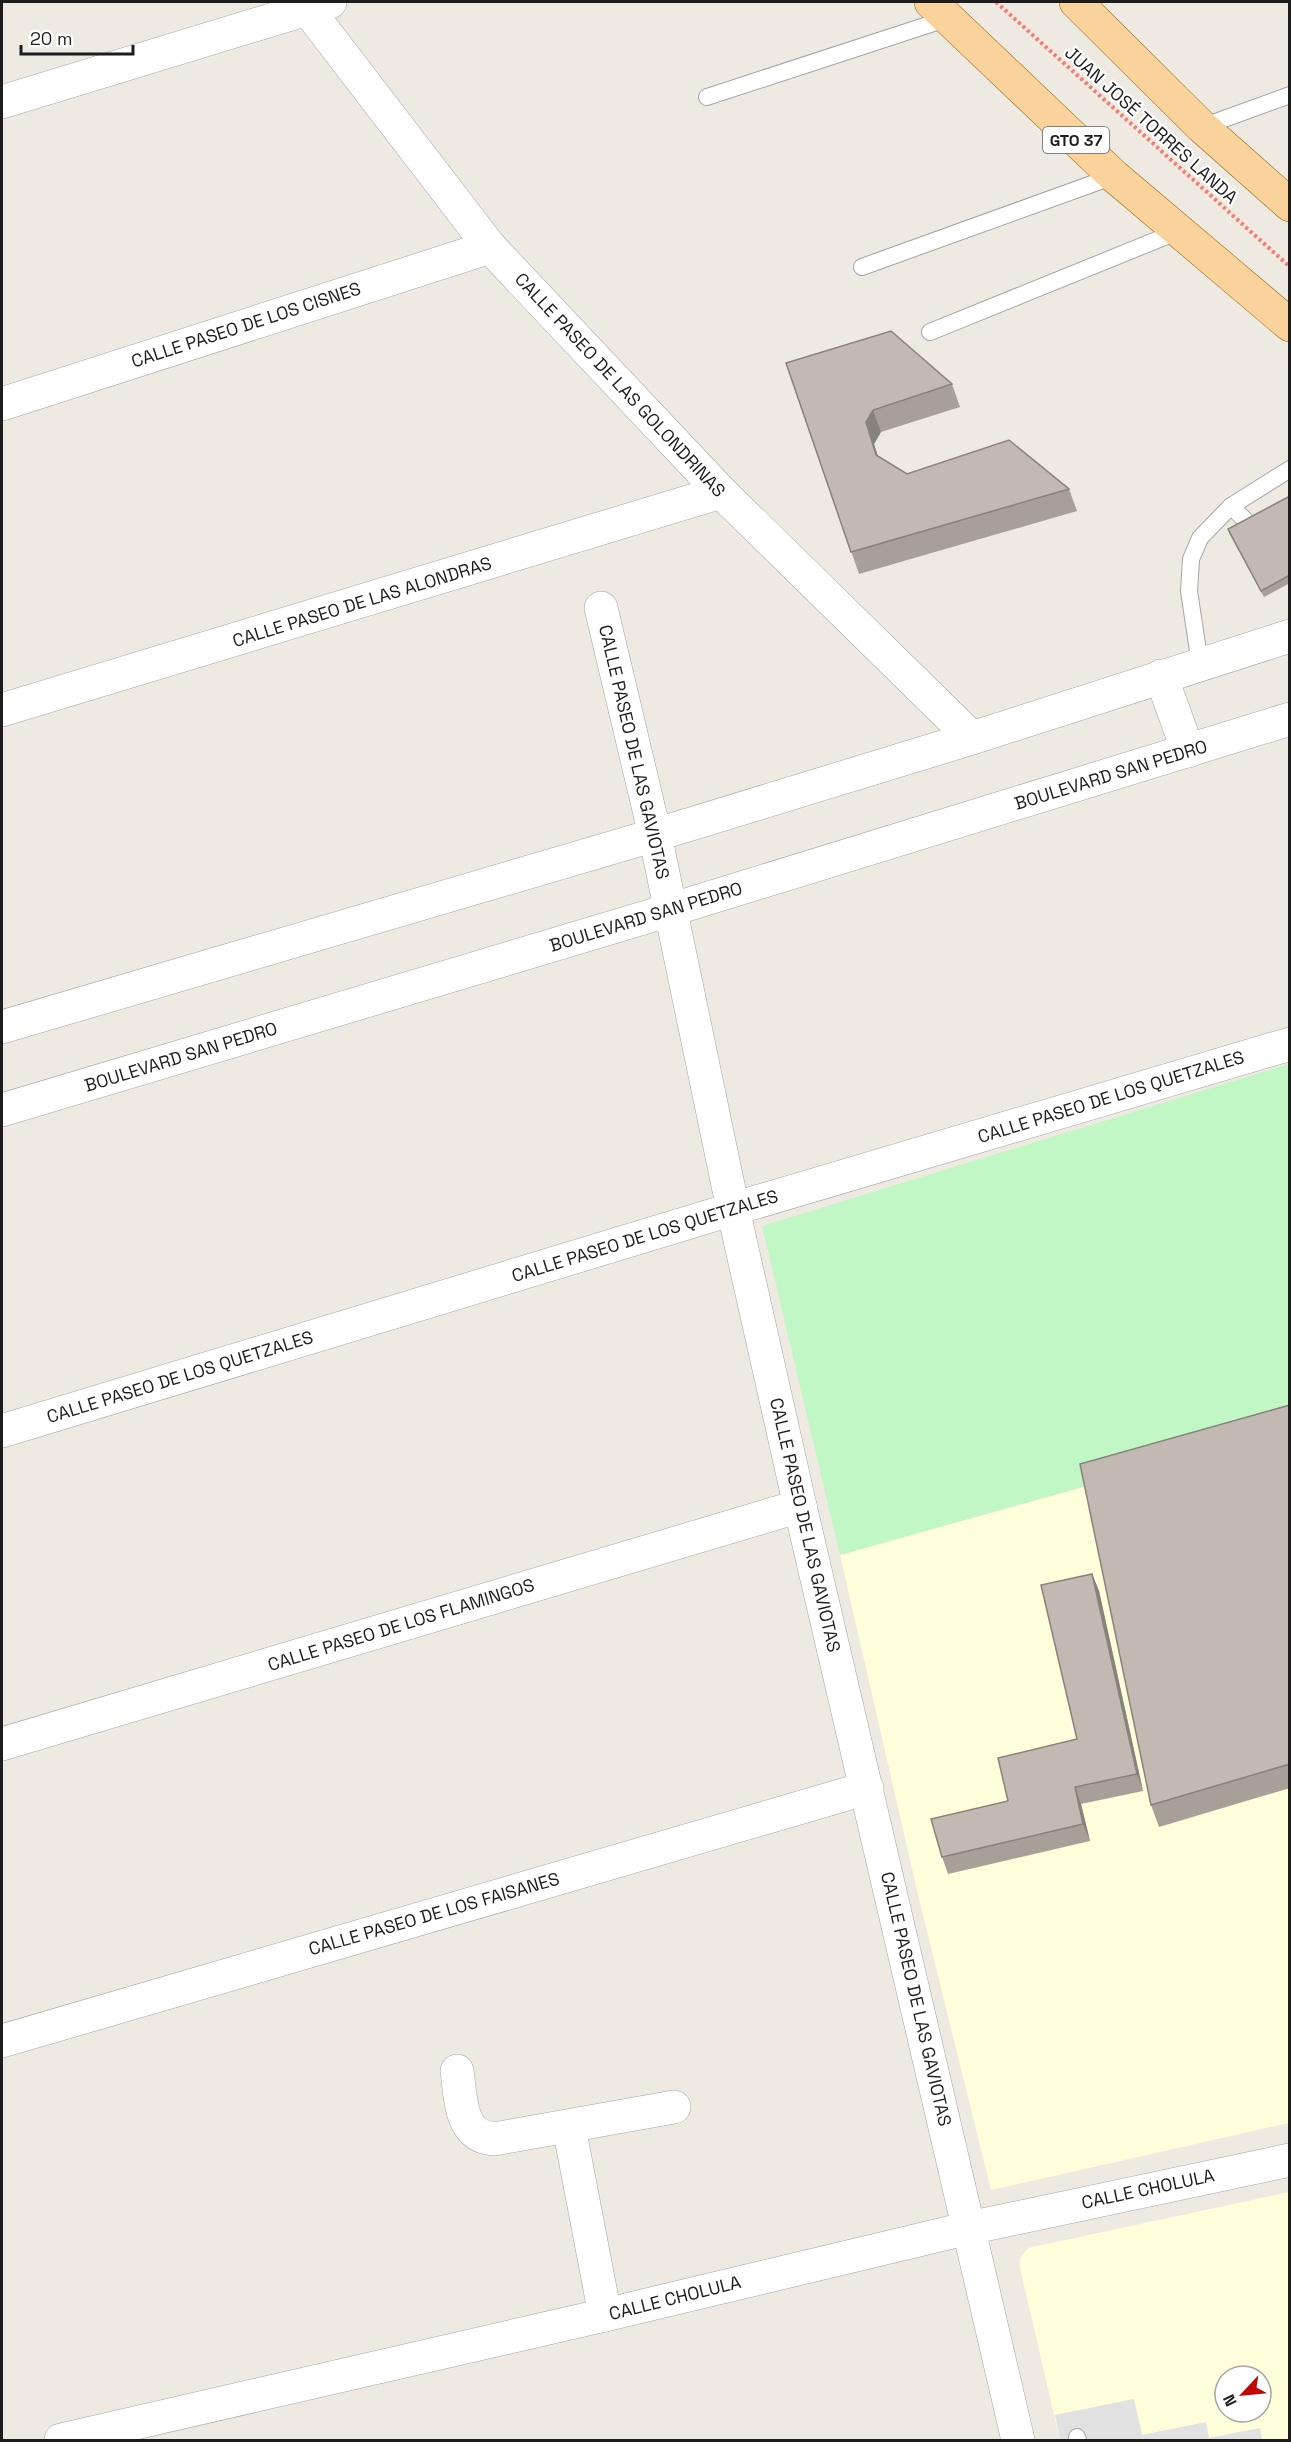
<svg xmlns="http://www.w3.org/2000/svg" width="1291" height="2442" font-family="'Space Grotesk',sans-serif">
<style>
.education{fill:#fefedb;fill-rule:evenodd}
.park{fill:#c0f7c5}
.parking{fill:#e1e1e1}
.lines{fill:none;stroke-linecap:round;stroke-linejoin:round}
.service-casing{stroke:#a4a4a4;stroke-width:18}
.minor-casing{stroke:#a4a4a4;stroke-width:34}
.tertiary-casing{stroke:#a4a4a4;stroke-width:34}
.primary-casing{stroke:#916304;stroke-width:34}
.path{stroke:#f67b6b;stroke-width:4;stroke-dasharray:3 3;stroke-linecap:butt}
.service{stroke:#fff;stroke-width:16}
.minor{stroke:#fff;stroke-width:33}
.tertiary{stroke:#fff;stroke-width:33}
.primary{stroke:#f9d29c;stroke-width:33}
.wall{fill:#a7a099}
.shaded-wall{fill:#88827d}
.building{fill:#c2bab2;stroke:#88827d;stroke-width:1.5}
.labels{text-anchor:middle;stroke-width:4.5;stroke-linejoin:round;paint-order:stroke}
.shield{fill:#fff;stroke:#616161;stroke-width:1.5}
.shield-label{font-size:16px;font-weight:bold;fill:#1d1d1d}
.street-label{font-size:18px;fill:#1d1d1d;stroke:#fff}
</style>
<rect width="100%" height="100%" fill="#eeeae2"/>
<g class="education">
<polygon points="1088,1486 1159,1827 1289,1788 1289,2123 991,2190 919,1899 840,1555"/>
<path d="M1289 2192V2440H1060L1020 2268V2258L1028 2248ZM1225 2376H1261V2412H1225Z"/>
</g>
<polygon class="park" points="1289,1064 1289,1429 840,1555 762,1226"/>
<polygon class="parking" points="1134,2399 1142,2435 1206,2422 1209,2438 1260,2428 1262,2440 1060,2440 1055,2415"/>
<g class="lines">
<g class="service-casing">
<g id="service">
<polyline points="707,97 949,18"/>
<polyline points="1202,127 1290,95"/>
<polyline points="862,267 1114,176"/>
<polyline points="930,332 1179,231"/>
<polyline points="1231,506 1249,524"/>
<polyline points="1200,664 1189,591 1191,559 1200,538 1231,506 1290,469"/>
<polyline points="1077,2437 1078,2440"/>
</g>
</g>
<g class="minor-casing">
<g id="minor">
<polyline points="302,2 490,247 721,492 972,738"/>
<polyline points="2,102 330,2"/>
<polyline points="2,404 490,247"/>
<polyline points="601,608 655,835 733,1209 800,1506 1018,2440"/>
<polyline points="2,710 721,492"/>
<polyline points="2,1431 733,1209 1290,1044"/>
<polyline points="2,1744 800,1506"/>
<polyline points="2,2041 867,1788"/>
<path d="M457 2071C461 2098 459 2136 494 2139L674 2107"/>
<polyline points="569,2127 605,2315"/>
<polyline points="61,2440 605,2315 969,2228 1290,2160"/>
</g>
</g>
<g class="tertiary-casing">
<g id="tertiary">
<polyline points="1161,676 1188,751"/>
<polyline points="2,1027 655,835 972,738 1290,636"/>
<polyline points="2,1110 670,910 1290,719"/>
</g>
</g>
<g class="primary-casing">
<g id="primary">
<polyline points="931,2 1114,176 1290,325"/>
<polyline points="1076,2 1202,127 1290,205"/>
</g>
</g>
<polyline class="path" points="996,2 1290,267"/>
<use href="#service" class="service"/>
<use href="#minor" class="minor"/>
<use href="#tertiary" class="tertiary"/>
<use href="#primary" class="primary"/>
</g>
<g class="wall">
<polygon points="786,363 952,384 960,407 881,432 874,444 878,456 907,474 1069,489 1077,511 859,574"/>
<polygon points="1290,496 1290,583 1264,597 1230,535 1228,529"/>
<polygon points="1290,1405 1290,1788 1159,1827 1151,1805"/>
<polygon points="1092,1574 1099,1591 1143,1791 1081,1804 1090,1841 948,1874 942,1857 1008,1801 1077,1739"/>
</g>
<g class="shaded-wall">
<polygon points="873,410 881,432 874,444 884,477 876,455 866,422"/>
<polygon points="1092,1574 1099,1591 1143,1791 1137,1774"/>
<polygon points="1075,1787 1081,1804 1090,1841 1083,1824"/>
</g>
<g class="building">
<polygon points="891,331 952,384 873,410 866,422 876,455 907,474 1009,440 1069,489 851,552 786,363"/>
<polygon points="1290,496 1290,575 1261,591 1228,529"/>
<polygon points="1290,1405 1290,1764 1151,1805 1080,1464"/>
<polygon points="1092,1574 1137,1774 1075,1787 1083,1824 942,1857 931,1819 1008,1801 998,1758 1077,1739 1041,1585"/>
</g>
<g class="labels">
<rect class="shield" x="1043" y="127" width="66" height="26" rx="4.5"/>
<g class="shield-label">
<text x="1076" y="146">GTO 37</text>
</g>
<g class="street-label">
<text transform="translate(1151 125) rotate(42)" y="6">JUAN JOSÉ TORRES LANDA</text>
<text transform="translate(246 325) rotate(-18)" y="6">CALLE PASEO DE LOS CISNES</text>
<text transform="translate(620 385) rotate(47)" y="6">CALLE PASEO DE LAS GOLONDRINAS</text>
<text transform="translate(362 602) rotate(-17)" y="6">CALLE PASEO DE LAS ALONDRAS</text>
<text transform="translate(634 752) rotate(77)" y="6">CALLE PASEO DE LAS GAVIOTAS</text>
<text transform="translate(1111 775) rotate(-17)" y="6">BOULEVARD SAN PEDRO</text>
<text transform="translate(646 917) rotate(-17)" y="6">BOULEVARD SAN PEDRO</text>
<text transform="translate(181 1057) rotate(-17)" y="6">BOULEVARD SAN PEDRO</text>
<text transform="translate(1111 1097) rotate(-17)" y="6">CALLE PASEO DE LOS QUETZALES</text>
<text transform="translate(645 1236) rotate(-17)" y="6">CALLE PASEO DE LOS QUETZALES</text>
<text transform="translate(180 1377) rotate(-17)" y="6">CALLE PASEO DE LOS QUETZALES</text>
<text transform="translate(805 1525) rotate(77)" y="6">CALLE PASEO DE LAS GAVIOTAS</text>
<text transform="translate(401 1625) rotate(-17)" y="6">CALLE PASEO DE LOS FLAMINGOS</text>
<text transform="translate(434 1914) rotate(-16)" y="6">CALLE PASEO DE LOS FAISANES</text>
<text transform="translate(916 1999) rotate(77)" y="6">CALLE PASEO DE LAS GAVIOTAS</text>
<text transform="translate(1148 2189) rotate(-12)" y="6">CALLE CHOLULA</text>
<text transform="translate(675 2298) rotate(-14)" y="6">CALLE CHOLULA</text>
</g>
</g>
<rect width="1291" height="2442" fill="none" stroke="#1d1d1d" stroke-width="6"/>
<g transform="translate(1243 2394) rotate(244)"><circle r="28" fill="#ffffff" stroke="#a5a5a5" stroke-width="1.5"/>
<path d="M0-4.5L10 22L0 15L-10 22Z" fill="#c30706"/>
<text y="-9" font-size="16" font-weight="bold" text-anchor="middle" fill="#1d1d1d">N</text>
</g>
<path d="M21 45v9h112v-9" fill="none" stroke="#1d1d1d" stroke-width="3"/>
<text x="30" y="45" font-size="18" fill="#1d1d1d" stroke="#ffffff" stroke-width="4.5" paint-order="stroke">20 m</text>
</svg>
